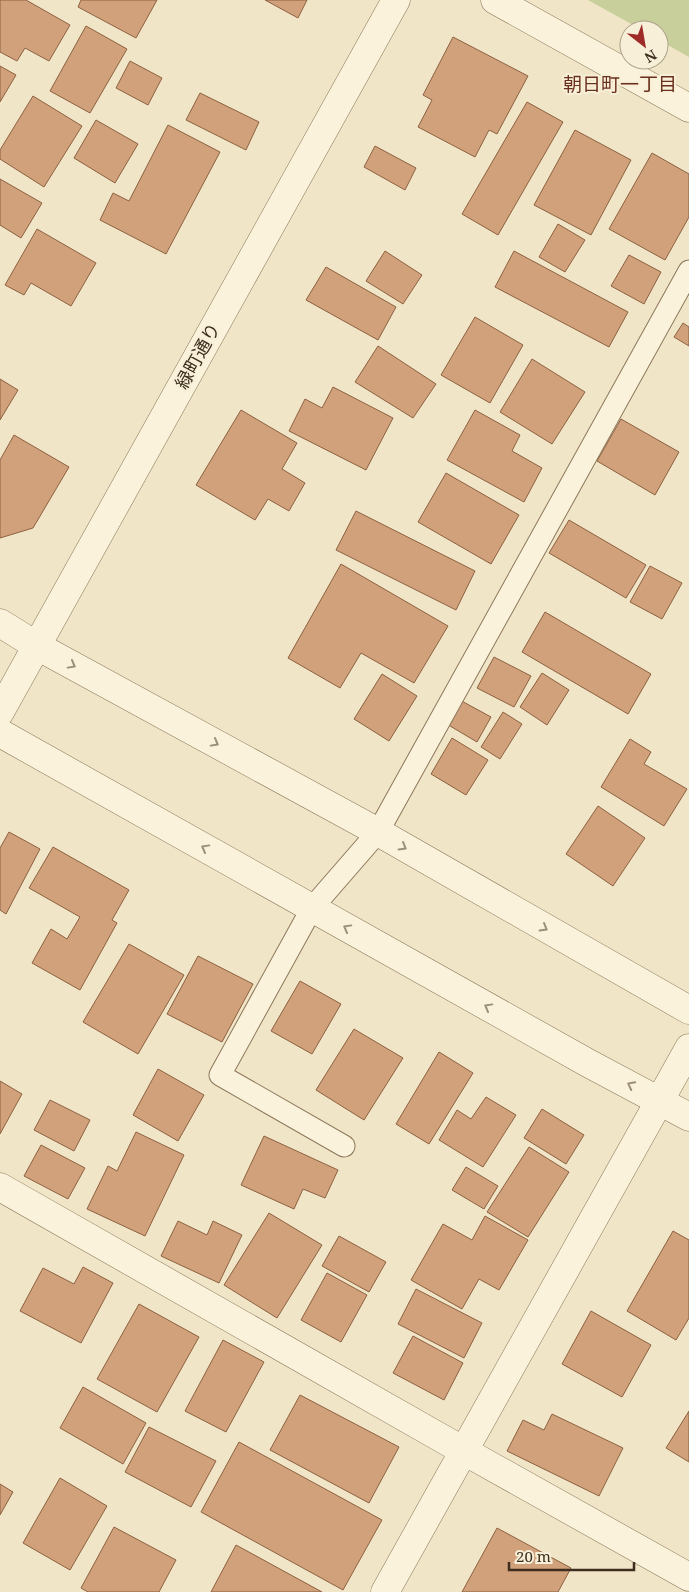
<svg xmlns="http://www.w3.org/2000/svg" width="689" height="1592" font-family="'Noto Serif','Noto Sans JP',serif">
<style>
.green{fill:#c8cf9a}
.building{fill:#d0a17b;stroke:#8d6140}
.lines{fill:none;stroke-linecap:round;stroke-linejoin:round}
.service-casing{stroke:#8d775b;stroke-width:23}
.minor-casing{stroke:#8d775b;stroke-width:29}
.tertiary-casing{stroke:#8d775b;stroke-width:29}
.service{stroke:#faf2db;stroke-width:21}
.minor{stroke:#faf2db;stroke-width:28}
.tertiary{stroke:#faf2db;stroke-width:28}
.oneway{stroke:#9c907d}
.labels{text-anchor:middle;stroke-width:4;stroke-linejoin:round;paint-order:stroke}
.street-label{font-size:18px;fill:#3d2e1f;stroke:#f7efd7}
.neighbourhood-label{font-size:19px;fill:#6b2f1d;stroke:#f7efd7}
</style>
<rect width="100%" height="100%" fill="#f0e5c7"/>
<polygon class="green" points="588,0 689,0 689,57 659,40 659,30 642,30"/>
<g class="building">
<polygon points="0,0 26,0 70,25 49,61 25,48 17,61 0,52"/>
<polygon points="81,0 157,0 136,38 78,7"/>
<polygon points="265,0 307,0 298,18"/>
<polygon points="86,26 127,49 90,113 50,91"/>
<polygon points="453,37 528,76 497,134 489,130 475,157 418,127 432,100 423,95"/>
<polygon points="130,61 162,78 148,105 116,88"/>
<polygon points="0,66 16,75 0,102"/>
<polygon points="200,93 259,122 246,150 186,120"/>
<polygon points="33,96 82,126 44,187 0,159 0,150"/>
<polygon points="527,102 563,122 498,235 462,214"/>
<polygon points="96,120 138,144 115,183 74,158"/>
<polygon points="168,125 220,152 166,254 100,220 113,193 129,201"/>
<polygon points="575,130 631,160 591,235 534,205"/>
<polygon points="375,146 416,168 405,190 364,167"/>
<polygon points="652,153 689,174 689,217 665,260 609,229"/>
<polygon points="0,179 42,203 21,238 0,225"/>
<polygon points="558,224 585,240 565,272 539,257"/>
<polygon points="37,229 96,263 71,306 31,283 24,295 5,285"/>
<polygon points="385,251 422,275 403,304 366,281"/>
<polygon points="514,251 628,312 609,347 495,287"/>
<polygon points="629,255 661,272 644,304 611,286"/>
<polygon points="326,267 396,307 378,340 306,300"/>
<polygon points="475,317 523,345 490,403 441,375"/>
<polygon points="683,323 689,327 689,346 674,337"/>
<polygon points="378,346 436,384 413,418 355,382"/>
<polygon points="532,359 585,392 552,444 500,412"/>
<polygon points="0,379 18,390 0,420"/>
<polygon points="333,387 393,418 366,470 289,431 305,399 322,408"/>
<polygon points="241,410 297,443 282,469 305,483 289,511 268,499 255,520 196,485"/>
<polygon points="475,410 520,435 512,451 542,468 524,502 447,460"/>
<polygon points="621,419 679,452 655,495 597,461"/>
<polygon points="14,435 69,467 33,528 0,538 0,460"/>
<polygon points="446,473 519,515 491,564 418,522"/>
<polygon points="356,511 475,571 456,610 336,550"/>
<polygon points="569,520 646,565 626,598 549,553"/>
<polygon points="341,564 448,626 414,683 361,653 340,688 288,658"/>
<polygon points="650,566 682,583 662,619 630,602"/>
<polygon points="545,612 651,674 628,714 522,652"/>
<polygon points="494,657 531,676 514,707 477,688"/>
<polygon points="542,673 569,690 547,725 520,707"/>
<polygon points="382,674 417,696 389,741 354,719"/>
<polygon points="458,699 491,717 477,742 445,723"/>
<polygon points="503,712 522,724 500,759 481,747"/>
<polygon points="452,738 488,760 466,795 431,774"/>
<polygon points="630,739 651,752 644,764 687,789 664,826 601,787"/>
<polygon points="598,806 645,838 613,886 566,854"/>
<polygon points="9,832 40,849 6,914 0,910 0,848"/>
<polygon points="53,847 129,890 112,920 117,923 80,990 32,963 51,929 67,939 80,917 29,888"/>
<polygon points="129,944 184,975 138,1054 83,1022"/>
<polygon points="198,956 253,984 222,1042 167,1014"/>
<polygon points="300,981 341,1004 312,1054 271,1031"/>
<polygon points="354,1029 403,1058 364,1120 316,1090"/>
<polygon points="439,1052 473,1073 429,1144 396,1124"/>
<polygon points="158,1069 204,1095 178,1141 133,1115"/>
<polygon points="0,1081 22,1094 0,1134"/>
<polygon points="486,1097 516,1115 483,1167 439,1140 457,1110 471,1119"/>
<polygon points="50,1100 90,1120 74,1151 34,1130"/>
<polygon points="542,1109 584,1135 566,1164 524,1138"/>
<polygon points="136,1132 184,1155 145,1236 87,1209 108,1166 117,1171"/>
<polygon points="264,1136 338,1170 325,1198 303,1189 294,1209 241,1185"/>
<polygon points="41,1145 85,1168 68,1199 24,1176"/>
<polygon points="529,1147 569,1172 528,1237 487,1212"/>
<polygon points="466,1167 498,1186 484,1209 452,1190"/>
<polygon points="269,1213 322,1245 277,1318 224,1285"/>
<polygon points="485,1216 528,1240 499,1290 479,1279 462,1309 411,1280 443,1224 472,1240"/>
<polygon points="178,1221 207,1235 213,1221 242,1235 219,1283 161,1256"/>
<polygon points="673,1231 689,1240 689,1318 676,1340 627,1311"/>
<polygon points="339,1236 386,1262 369,1292 322,1266"/>
<polygon points="83,1267 113,1283 81,1343 20,1311 43,1268 74,1284"/>
<polygon points="327,1273 367,1295 341,1342 301,1320"/>
<polygon points="416,1289 482,1323 464,1358 398,1324"/>
<polygon points="139,1304 199,1337 157,1412 97,1379"/>
<polygon points="591,1311 651,1345 622,1397 562,1364"/>
<polygon points="413,1336 463,1363 444,1400 393,1373"/>
<polygon points="223,1340 264,1362 226,1432 185,1411"/>
<polygon points="83,1387 146,1423 123,1464 60,1428"/>
<polygon points="300,1395 399,1447 369,1503 270,1450"/>
<polygon points="689,1411 689,1462 666,1448"/>
<polygon points="552,1414 623,1448 599,1496 507,1451 523,1420 544,1430"/>
<polygon points="149,1427 216,1461 191,1507 125,1472"/>
<polygon points="239,1442 382,1520 343,1590 201,1512"/>
<polygon points="60,1478 107,1506 70,1570 23,1543"/>
<polygon points="0,1484 13,1492 0,1515"/>
<polygon points="114,1527 176,1560 159,1592 88,1592 81,1588"/>
<polygon points="497,1528 571,1568 558,1592 462,1592"/>
<polygon points="236,1545 322,1592 211,1592"/>
</g>
<g class="lines">
<g class="service-casing">
<polyline id="service" points="344,1146 220,1075 312,908 378,832 689,271"/>
</g>
<g class="minor-casing">
<g id="minor">
<polyline points="495,0 689,108"/>
<polyline points="0,1187 464,1451 689,1577"/>
</g>
</g>
<g class="tertiary-casing">
<g id="tertiary">
<polyline points="0,623 37,646 378,832 689,1010"/>
<polyline points="0,712 396,0"/>
<polyline points="0,733 588,1063 689,1117"/>
<polyline points="385,1592 689,1048"/>
</g>
</g>
<use href="#service" class="service"/>
<use href="#minor" class="minor"/>
<use href="#tertiary" class="tertiary"/>
</g>
<defs><path id="oneway-chevron" d="M-2-3.5L2.5 0L-2 3.5" fill="none" stroke-width="1.6" stroke-linecap="round" stroke-linejoin="round" transform="scale(1.25)"/></defs>
<g class="oneway">
<use href="#oneway-chevron" transform="translate(72 665) rotate(29)"/>
<use href="#oneway-chevron" transform="translate(215 743) rotate(29)"/>
<use href="#oneway-chevron" transform="translate(403 847) rotate(30)"/>
<use href="#oneway-chevron" transform="translate(205 848) rotate(-151)"/>
<use href="#oneway-chevron" transform="translate(347 928) rotate(-151)"/>
<use href="#oneway-chevron" transform="translate(544 928) rotate(30)"/>
<use href="#oneway-chevron" transform="translate(488 1007) rotate(-151)"/>
<use href="#oneway-chevron" transform="translate(631 1085) rotate(-153)"/>
</g>
<g class="labels">
<g class="street-label">
<text transform="translate(198 356) rotate(-61)" y="6">緑町通り</text>
</g>
<g class="neighbourhood-label">
<text x="620" y="91">朝日町一丁目</text>
</g>
</g>
<g transform="translate(644 45) rotate(149)"><circle r="24" fill="#f7efd7" stroke="#ada28d"/>
<path d="M0-4L9 19L0 12L-9 19Z" fill="#9f2b28"/>
<text y="-8" font-size="14" font-weight="bold" text-anchor="middle" fill="#3d2e1f">N</text>
</g>
<path d="M509 1562v8h125v-8" fill="none" stroke="#3d2e1f" stroke-width="2.5"/>
<text x="516" y="1562" font-size="15" fill="#3d2e1f" stroke="#f7efd7" stroke-width="4" paint-order="stroke">20 m</text>
</svg>
